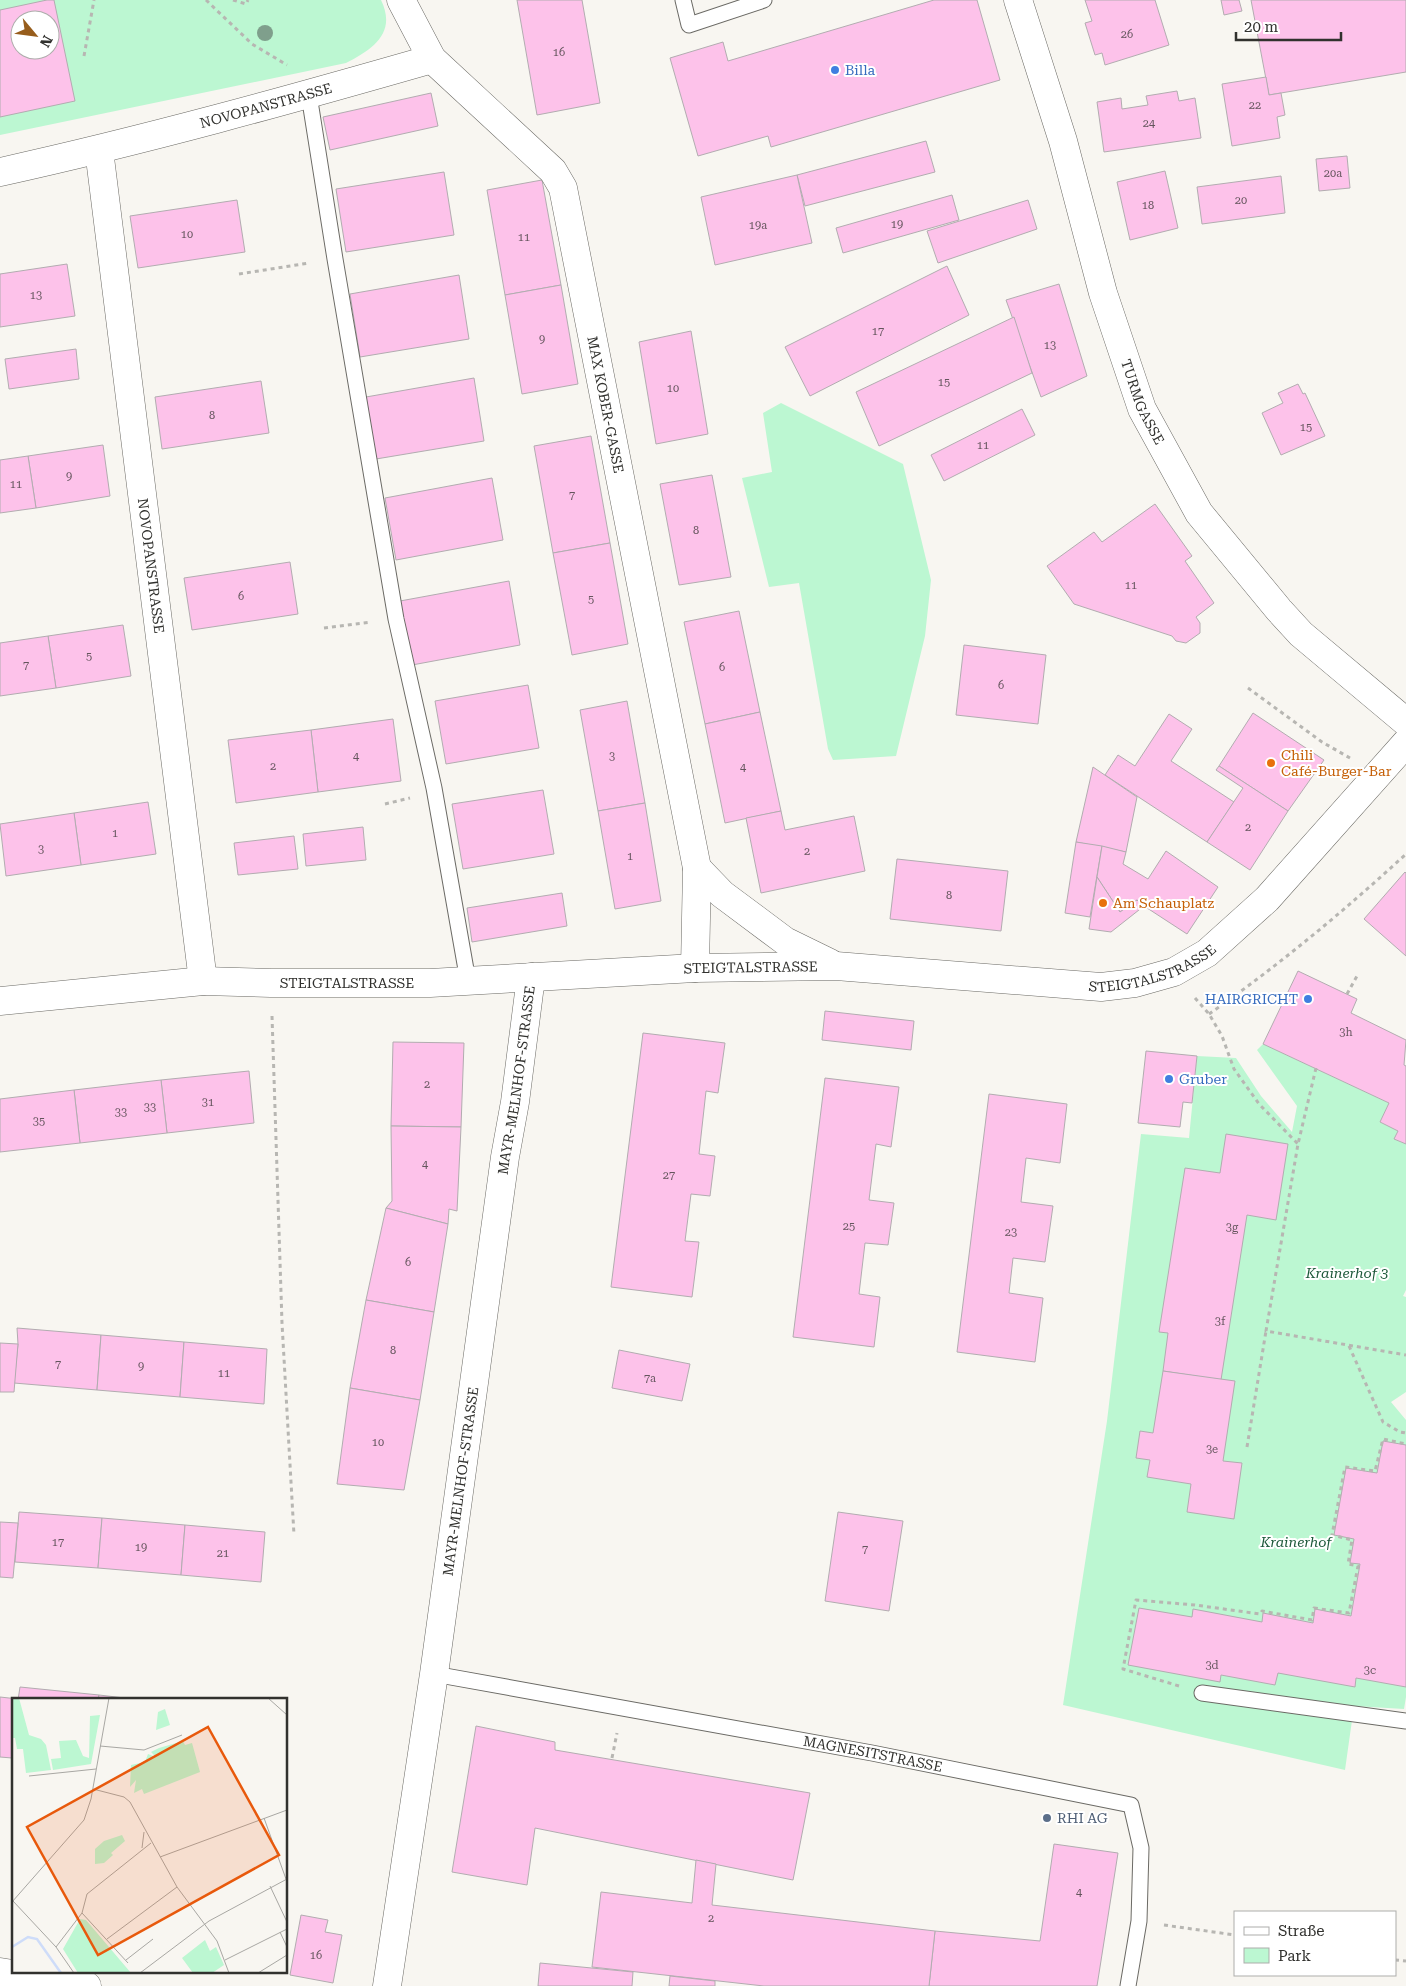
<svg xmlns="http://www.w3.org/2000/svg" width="1406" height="1986" font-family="'Roboto Serif',serif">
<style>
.green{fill:#bcf7d2;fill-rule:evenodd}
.building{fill:#fdc2ea;stroke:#b2acb0;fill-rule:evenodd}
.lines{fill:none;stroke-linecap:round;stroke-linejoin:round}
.service-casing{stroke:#6b6a65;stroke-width:17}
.minor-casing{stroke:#6b6a65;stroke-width:29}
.secondary-casing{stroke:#6b6a65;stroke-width:29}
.path{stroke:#b7b6b2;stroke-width:3;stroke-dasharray:4 4;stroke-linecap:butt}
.service{stroke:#fff;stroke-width:15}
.minor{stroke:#fff;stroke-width:28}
.secondary{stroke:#fff;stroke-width:28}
.tree{fill:#7f9f8c}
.shop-dot{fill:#3f7fe0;stroke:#fff;stroke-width:2}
.food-dot{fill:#e8710a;stroke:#fff;stroke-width:2}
.service-dot{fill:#5c6f8a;stroke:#fff;stroke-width:2}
.labels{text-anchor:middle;stroke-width:4;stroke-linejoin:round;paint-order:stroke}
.number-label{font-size:11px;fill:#64555d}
.shop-label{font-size:14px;fill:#366cbe;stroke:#fff;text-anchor:start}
.street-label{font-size:14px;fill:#31312e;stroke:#fff}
.food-label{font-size:14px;fill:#c56008;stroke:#fff;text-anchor:start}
.park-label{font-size:14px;font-style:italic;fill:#1c5839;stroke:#fff}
.service-label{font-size:14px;fill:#4e5e75;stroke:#fff;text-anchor:start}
.inset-river{fill:none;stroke:#cedcf9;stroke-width:2.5}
.inset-road{fill:none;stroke:#a8a7a3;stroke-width:1}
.view{fill:#e8590c;fill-opacity:0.15;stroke:#e8590c;stroke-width:2.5}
.inset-edge{fill:none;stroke:#31312e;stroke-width:2.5}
</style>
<rect width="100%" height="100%" fill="#f8f6f1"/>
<g class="green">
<path d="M0 0H381C397 33 373 49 346 63L0 135ZM20 20H50V50H20Z"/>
<polygon points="781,403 903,464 931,580 925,636 896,756 833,760 828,749 799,583 769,587 742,478 772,472 763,413"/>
<polygon points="1263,1044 1389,1103 1380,1122 1398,1131 1394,1139 1406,1144 1406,1290 1403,1296 1406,1297 1406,1392 1391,1402 1406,1420 1406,1697 1404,1709 1354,1706 1345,1770 1063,1705 1107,1421 1141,1134 1189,1138 1197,1056 1236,1058 1261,1096 1292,1132 1297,1106 1257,1050"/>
</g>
<g class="building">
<path d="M47 0H54L75 101 0 117V10ZM20 20H50V50H20Z"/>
<polygon points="517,0 582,0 600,103 537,115"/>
<polygon points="934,0 977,0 1000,80 771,147 768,136 698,156 670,58 723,42 728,61"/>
<polygon points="1085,0 1155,0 1169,45 1105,65 1102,53 1095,55 1085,23 1092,21"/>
<polygon points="1221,0 1239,0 1242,11 1224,15"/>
<polygon points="1251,0 1406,0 1406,72 1269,95"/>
<polygon points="1266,77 1269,95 1281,93 1285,115 1277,117 1280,138 1232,146 1222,84"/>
<polygon points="1177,91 1179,101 1195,98 1201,138 1104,152 1097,102 1121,98 1122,109 1148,105 1146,96"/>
<polygon points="431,93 438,126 330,150 323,117"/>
<polygon points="926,141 935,172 805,206 797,175"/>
<polygon points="1347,156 1350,188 1319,191 1316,159"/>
<polygon points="1165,171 1178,228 1130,240 1117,182"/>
<polygon points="444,172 454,235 346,252 336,189"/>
<polygon points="797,175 812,243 715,265 701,197"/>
<polygon points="1281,176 1285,213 1202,224 1197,187"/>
<polygon points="542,180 561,285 505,295 487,190"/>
<polygon points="952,195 959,220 843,253 836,228"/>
<polygon points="237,200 245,252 138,268 130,216"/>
<polygon points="1028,200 1037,229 938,263 927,231"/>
<polygon points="67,264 75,316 0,327 0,274"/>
<polygon points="947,266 969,315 810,396 785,347"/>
<polygon points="459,275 469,339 360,357 350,294"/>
<polygon points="1059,284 1087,376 1041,397 1006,300"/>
<polygon points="561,285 578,384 522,394 505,295"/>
<polygon points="1014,317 1032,373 879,446 856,392"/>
<polygon points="691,331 708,434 656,444 639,342"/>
<polygon points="76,349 79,379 9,389 5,359"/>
<polygon points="474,378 484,441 376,459 366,397"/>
<polygon points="261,381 269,433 162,449 155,397"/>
<polygon points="1298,384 1303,394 1305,393 1325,436 1281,455 1262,413 1283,403 1278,393"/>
<polygon points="1022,409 1035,435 944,481 931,455"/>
<polygon points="591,436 610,543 553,553 534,446"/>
<polygon points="103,445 110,496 36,508 28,456"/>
<polygon points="28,456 36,508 0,513 0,460"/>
<polygon points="712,475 731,577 679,585 660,484"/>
<polygon points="492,478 503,540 396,560 385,498"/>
<polygon points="1155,504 1192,556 1185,561 1214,603 1196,617 1200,623 1200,633 1186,643 1176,641 1172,636 1074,604 1047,566 1094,532 1102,542"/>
<polygon points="610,543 628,644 572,655 553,553"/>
<polygon points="290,562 298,614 192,630 184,578"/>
<polygon points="509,581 520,645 412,665 400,601"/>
<polygon points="739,611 760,712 705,724 684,622"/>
<polygon points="123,625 131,676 56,688 48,636"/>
<polygon points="48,636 56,688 0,696 0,643"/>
<polygon points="964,645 1046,655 1038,724 956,715"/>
<polygon points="528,685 539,748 446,764 435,701"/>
<polygon points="627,701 645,803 598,811 580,710"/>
<polygon points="760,712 781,811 725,823 705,724"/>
<polygon points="1253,713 1324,760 1288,811 1219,766"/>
<polygon points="1169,714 1192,729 1171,761 1234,802 1207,842 1105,775 1118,755 1135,766"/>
<polygon points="393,719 401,781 318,792 311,730"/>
<polygon points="311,730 318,792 236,803 228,740"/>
<polygon points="1219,766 1288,811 1250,870 1207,842 1243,788 1216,770"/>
<polygon points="1093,767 1137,797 1126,852 1076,842"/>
<polygon points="543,790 554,854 463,869 452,804"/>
<polygon points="148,802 156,854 81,865 74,813"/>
<polygon points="645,803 661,901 615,909 598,811"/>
<polygon points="781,811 785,830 854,816 865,871 761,893 746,818"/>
<polygon points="74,813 81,865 6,876 0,824"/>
<polygon points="363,827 366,860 306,866 303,834"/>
<polygon points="294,836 298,869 238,875 234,843"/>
<polygon points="1076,842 1102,846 1090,917 1065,913"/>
<polygon points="1102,846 1126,852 1123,864 1148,879 1166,851 1218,887 1187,934 1144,906 1137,900 1120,912 1097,877"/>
<polygon points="897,859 1008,871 1001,931 890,919"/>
<polygon points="1405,872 1406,873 1406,956 1364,919"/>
<polygon points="1097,877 1120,912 1137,900 1144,906 1111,932 1089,929"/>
<polygon points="562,893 567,926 472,942 467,908"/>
<polygon points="1298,971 1357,999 1351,1013 1406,1040 1404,1065 1406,1066 1406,1144 1394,1139 1398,1131 1380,1122 1389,1103 1263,1044"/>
<polygon points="825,1011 914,1021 911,1050 822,1040"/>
<polygon points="643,1033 725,1043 718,1093 706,1091 699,1154 715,1156 710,1196 691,1194 685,1241 699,1242 692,1297 611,1287"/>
<polygon points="393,1042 464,1043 461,1127 391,1126"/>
<polygon points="1146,1051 1197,1056 1192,1103 1183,1102 1180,1127 1138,1123"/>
<polygon points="249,1071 254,1123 167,1133 161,1080"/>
<polygon points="825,1078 899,1087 891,1147 876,1144 869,1200 894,1203 888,1245 865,1243 859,1294 880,1297 874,1347 793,1337"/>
<polygon points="161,1080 167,1133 80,1143 74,1090"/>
<polygon points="74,1090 80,1143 0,1152 0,1099"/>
<polygon points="989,1094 1067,1104 1060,1163 1026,1158 1021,1202 1053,1206 1045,1262 1013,1258 1009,1293 1043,1298 1035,1362 957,1352"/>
<polygon points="391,1126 461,1127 457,1211 449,1209 448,1224 386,1208 392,1201"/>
<polygon points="1226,1134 1288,1144 1276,1220 1247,1215 1221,1380 1163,1371 1168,1333 1159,1332 1185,1168 1220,1173"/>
<polygon points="386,1208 448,1224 434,1312 366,1300"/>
<polygon points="366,1300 434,1312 420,1400 350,1388"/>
<polygon points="17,1328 101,1335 97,1390 14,1383 18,1344"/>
<polygon points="101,1335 184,1342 180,1397 97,1390"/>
<polygon points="184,1342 267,1349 264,1404 180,1397"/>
<polygon points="0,1343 18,1344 14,1392 0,1392"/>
<polygon points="619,1350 690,1364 682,1401 612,1388"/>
<polygon points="1163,1371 1235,1381 1223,1461 1242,1463 1234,1519 1187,1512 1191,1484 1147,1477 1150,1460 1136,1458 1140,1431 1153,1433"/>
<polygon points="350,1388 420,1400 404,1490 337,1484"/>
<polygon points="1383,1441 1406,1445 1406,1687 1356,1678 1355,1687 1278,1673 1275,1685 1221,1675 1220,1682 1128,1665 1139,1608 1192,1617 1193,1609 1262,1622 1263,1613 1313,1623 1315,1609 1351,1616 1360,1564 1350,1563 1354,1539 1334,1535 1346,1468 1377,1473"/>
<polygon points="19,1512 102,1518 98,1568 15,1562"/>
<polygon points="838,1512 903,1521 889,1611 825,1601"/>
<polygon points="102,1518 185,1525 181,1575 98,1568"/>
<polygon points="0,1522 18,1523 13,1578 0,1577"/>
<polygon points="185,1525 265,1532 261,1582 181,1575"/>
<polygon points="20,1687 99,1695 98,1700 18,1700"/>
<polygon points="99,1695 142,1700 98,1700"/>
<polygon points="0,1697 18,1699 14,1700 14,1743 12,1758 0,1757"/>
<polygon points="476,1726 555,1742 555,1750 810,1793 793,1880 535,1828 527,1885 452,1872"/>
<polygon points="1054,1844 1118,1853 1097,1986 929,1986 935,1931 1040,1941"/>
<polygon points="696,1860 716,1864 712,1905 935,1931 929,1986 764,1986 592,1967 601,1892 692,1903"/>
<polygon points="301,1915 328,1920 325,1932 342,1935 333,1983 290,1975"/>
<polygon points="540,1963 633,1972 632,1986 538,1986"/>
<polygon points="670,1976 715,1981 715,1986 669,1986"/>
</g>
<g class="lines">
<g class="service-casing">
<g id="service">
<polyline points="683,0 689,25 764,0"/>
<polyline points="309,95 335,259 396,619 434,788 468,981"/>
<path id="s1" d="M434 1674 872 1753 1131 1805 1141 1848 1139 1921 1128 1986"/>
<polyline points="1202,1693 1406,1721"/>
</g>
</g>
<g class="minor-casing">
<g id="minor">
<path id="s2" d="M401 0 432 59 553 171 563 188 697 868 695 968"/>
<path id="s3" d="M99 150 203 981"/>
<path id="s4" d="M0 172C145 140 289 100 432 59"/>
<polyline points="697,868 722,894 785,941 830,963"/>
<path id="s5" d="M0 1001 203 981 271 983H430L695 968 836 966 1101 987 1135 983 1174 972 1207 953 1267 899 1406 743"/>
<polyline points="0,1972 87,1986"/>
<path id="s6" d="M387 1986 434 1674 505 1157 515 1102 531 977"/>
</g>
</g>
<g class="secondary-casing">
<g id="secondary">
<path id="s7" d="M1018 0 1063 141 1103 293 1142 409 1199 513 1279 610 1301 634 1406 722"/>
</g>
</g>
<g class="path">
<polyline points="206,0 252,44 287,65"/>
<polyline points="233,0 246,4 248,0"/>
<polyline points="84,56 94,0"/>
<polyline points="239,274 309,263"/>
<polyline points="324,628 371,622"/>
<polyline points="1248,688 1322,742 1350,758"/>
<polyline points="385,804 410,798"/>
<polyline points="1347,994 1357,976"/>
<polyline points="1195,998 1209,1014 1222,1036 1234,1069 1259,1104 1298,1144"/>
<path d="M1209 1014C1278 966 1344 911 1406 854"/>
<polyline points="272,1016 282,1323 294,1535"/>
<polyline points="1316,1068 1298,1144 1266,1331 1406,1355"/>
<polyline points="1349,1346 1383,1422 1400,1432 1406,1433"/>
<polyline points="1247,1447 1266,1331"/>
<polyline points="1179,1686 1123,1669 1136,1600 1195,1605 1260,1614 1262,1611 1312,1620 1314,1608 1349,1613 1358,1566 1348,1564 1352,1540 1332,1535 1345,1467 1375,1471 1383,1439 1406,1444"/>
<polyline points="612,1758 617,1733"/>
<polyline points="1164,1925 1235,1935"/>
<polyline points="1395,1960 1406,1961"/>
</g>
<use href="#service" class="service"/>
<use href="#minor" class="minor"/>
<use href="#secondary" class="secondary"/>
</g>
<circle class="tree" cx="265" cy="33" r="8"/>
<g class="shop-dot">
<circle cx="835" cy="70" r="5"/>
<circle cx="1308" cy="999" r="5"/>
<circle cx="1169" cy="1079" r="5"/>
</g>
<g class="food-dot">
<circle cx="1271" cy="763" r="5"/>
<circle cx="1103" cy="903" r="5"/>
</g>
<circle class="service-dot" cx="1047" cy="1818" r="5"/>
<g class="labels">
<g class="number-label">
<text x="1127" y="38">26</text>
<text x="559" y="56">16</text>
<text x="1255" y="109">22</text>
<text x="1149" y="127">24</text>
<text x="1333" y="177">20a</text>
<text x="1241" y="204">20</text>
<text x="1148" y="209">18</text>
<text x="897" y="228">19</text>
<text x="758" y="229">19a</text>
<text x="187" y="238">10</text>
<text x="524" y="241">11</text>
<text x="36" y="299">13</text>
<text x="878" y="335">17</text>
<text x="542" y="343">9</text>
<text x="1050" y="349">13</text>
<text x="944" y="386">15</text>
<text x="673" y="392">10</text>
<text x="212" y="419">8</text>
<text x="1306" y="431">15</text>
<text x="983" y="449">11</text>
<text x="69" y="480">9</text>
<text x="16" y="488">11</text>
<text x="572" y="499">7</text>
<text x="696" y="534">8</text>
<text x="1131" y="589">11</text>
<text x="241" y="600">6</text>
<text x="591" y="603">5</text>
<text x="89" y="660">5</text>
<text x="26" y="669">7</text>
<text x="722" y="671">6</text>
<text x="1001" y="689">6</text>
<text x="356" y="760">4</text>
<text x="612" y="760">3</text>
<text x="273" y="770">2</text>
<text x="743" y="771">4</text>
<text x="1248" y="831">2</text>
<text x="115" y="837">1</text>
<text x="41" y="853">3</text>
<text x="807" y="855">2</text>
<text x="630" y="860">1</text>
<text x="949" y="899">8</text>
<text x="1346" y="1036">3h</text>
<text x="427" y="1088">2</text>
<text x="208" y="1106">31</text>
<text x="150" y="1111">33</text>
<text x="121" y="1116">33</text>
<text x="39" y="1125">35</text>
<text x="425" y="1168">4</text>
<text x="669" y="1179">27</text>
<text x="849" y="1230">25</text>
<text x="1232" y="1231">3g</text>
<text x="1011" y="1236">23</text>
<text x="408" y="1266">6</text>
<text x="1220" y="1325">3f</text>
<text x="393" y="1354">8</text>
<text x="58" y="1368">7</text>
<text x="141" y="1370">9</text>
<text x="224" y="1377">11</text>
<text x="650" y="1382">7a</text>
<text x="378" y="1446">10</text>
<text x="1212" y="1453">3e</text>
<text x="58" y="1546">17</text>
<text x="141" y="1551">19</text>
<text x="865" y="1553">7</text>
<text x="223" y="1557">21</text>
<text x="1212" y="1669">3d</text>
<text x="1370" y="1674">3c</text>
<text x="1079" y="1896">4</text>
<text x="711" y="1922">2</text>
<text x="316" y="1959">16</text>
</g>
<g class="shop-label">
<text x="845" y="75">Billa</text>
<text x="1298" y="1004" text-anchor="end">HAIRGRICHT</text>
<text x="1179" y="1084">Gruber</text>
</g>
<g class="street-label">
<text dy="5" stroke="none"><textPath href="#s4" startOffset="274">NOVOPANSTRASSE</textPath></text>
<text dy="5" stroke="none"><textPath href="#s7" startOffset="421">TURMGASSE</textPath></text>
<text dy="5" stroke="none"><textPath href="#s2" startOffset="472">MAX KOBER-GASSE</textPath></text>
<text dy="5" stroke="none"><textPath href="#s3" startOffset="419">NOVOPANSTRASSE</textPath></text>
<text dy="5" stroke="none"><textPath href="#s5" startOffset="1158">STEIGTALSTRASSE</textPath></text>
<text dy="5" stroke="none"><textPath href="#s5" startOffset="752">STEIGTALSTRASSE</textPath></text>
<text dy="5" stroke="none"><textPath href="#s5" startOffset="348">STEIGTALSTRASSE</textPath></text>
<text dy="5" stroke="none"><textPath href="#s6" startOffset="915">MAYR-MELNHOF-STRASSE</textPath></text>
<text dy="5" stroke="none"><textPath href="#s6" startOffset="510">MAYR-MELNHOF-STRASSE</textPath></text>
<text dy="5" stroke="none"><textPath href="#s1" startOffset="446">MAGNESITSTRASSE</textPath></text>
</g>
<g class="food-label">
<text x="1281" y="760">Chili<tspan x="1281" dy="16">Café-Burger-Bar</tspan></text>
<text x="1113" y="908">Am Schauplatz</text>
</g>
<g class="park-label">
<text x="1347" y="1278">Krainerhof 3</text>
<text x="1296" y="1547">Krainerhof</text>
</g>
<g class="service-label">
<text x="1057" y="1823">RHI AG</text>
</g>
</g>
<g transform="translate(12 1698)">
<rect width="275" height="275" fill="#f8f6f1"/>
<path d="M0 0H7L17 37 29 41 34 47 39 72 14 75 11 51H5L3 40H0ZM153 11 158 27 144 32 146 14ZM88 17 79 66 41 72 39 61 49 60 47 43 64 42 71 58 77 60 78 18ZM171 43 173 47 180 45 188 74 132 96 130 91 122 95 124 82 118 89 119 67 133 64 136 56 144 59 139 54 147 50ZM110 137 113 143 99 155 101 157 92 165 83 166V151L92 143ZM68 221 74 222 119 275H66L51 251ZM193 242 198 253 204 249 212 267 200 275H181L170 260Z" fill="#bcf7d2"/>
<path class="inset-river" d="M0 249 16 239 25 241 49 275"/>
<path class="inset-road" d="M256 0 275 17M88 48 132 52 170 37M17 78 84 71M81 91 112 99 118 104 165 189 205 243 217 275M252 120 274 181M130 150 132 134M148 159 275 112M258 188 275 224M1 203 44 249 62 275M0 204 72 122 79 101 97 0M70 215 116 265M268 234 275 249M95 241 165 189M44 249 70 215 75 196 139 145M114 262 141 241M213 262 275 231M128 275 197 223 275 181M246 275 275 257"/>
<path class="view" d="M196 29 267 157 86 257 15 129Z"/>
<rect width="275" height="275" class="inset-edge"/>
</g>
<rect x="1234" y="1911" width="162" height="65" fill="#ffffff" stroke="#adadab"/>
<rect x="1244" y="1927" width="25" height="8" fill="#ffffff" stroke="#adadab"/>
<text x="1278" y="1936" font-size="15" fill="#31312e">Straße</text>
<rect x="1244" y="1948" width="25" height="15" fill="#bcf7d2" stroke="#adadab"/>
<text x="1278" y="1961" font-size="15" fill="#31312e">Park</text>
<g transform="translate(35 35) rotate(119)"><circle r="24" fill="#ffffff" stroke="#adadab"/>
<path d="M0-4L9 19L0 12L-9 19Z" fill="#975d1c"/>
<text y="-8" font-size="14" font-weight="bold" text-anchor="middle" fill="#31312e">N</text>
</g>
<path d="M1236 32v8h105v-8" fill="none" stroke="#31312e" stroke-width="2.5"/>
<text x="1244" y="32" font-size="15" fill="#31312e" stroke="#ffffff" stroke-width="4" paint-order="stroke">20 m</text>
</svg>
